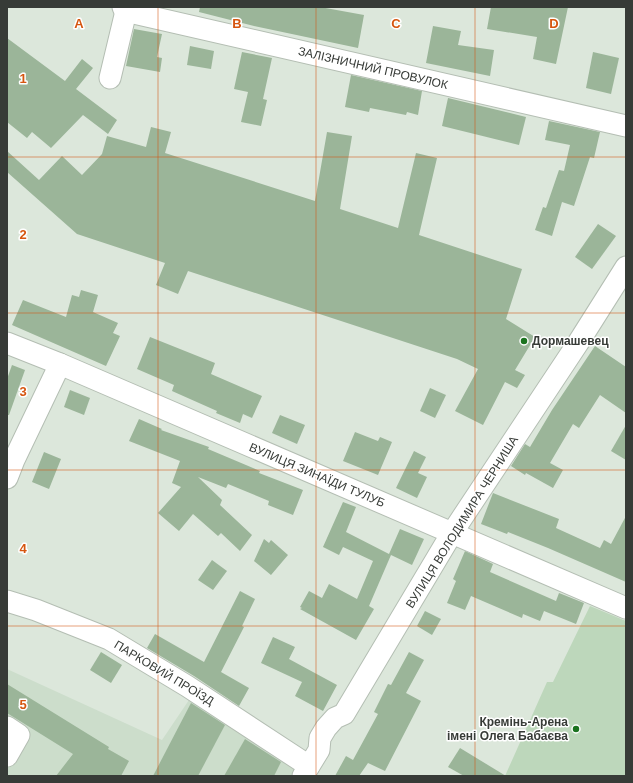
<svg xmlns="http://www.w3.org/2000/svg" width="633" height="783" font-family="Arial,sans-serif">
<style>
.built{fill:#ccddcb}
.green{fill:#bdd7bb}
.building{fill:#9bb599}
.lines{fill:none;stroke-linecap:round;stroke-linejoin:round}
.minor-casing{stroke:#b4beb3;stroke-width:23}
.minor{stroke:#fff;stroke-width:21}
.grid{fill:none;stroke:#d65610;stroke-width:1;stroke-opacity:0.55}
.poi-dot{fill:#1b731f;stroke:#fff;stroke-width:1.5}
.labels{text-anchor:middle;stroke-width:3;stroke-linejoin:round;paint-order:stroke}
.street-label{font-size:12px;fill:#373b37;stroke:#fff}
.poi-label{font-size:12px;font-weight:bold;fill:#373b37;stroke:#fff;text-anchor:start}
.grid-label{font-size:13px;text-anchor:middle;font-weight:bold;fill:#d65610;stroke:#fff;stroke-width:3;stroke-linejoin:round;paint-order:stroke}
</style>
<rect width="100%" height="100%" fill="#dce7db"/>
<polygon class="built" points="7,669 162,740 191,697 297,765 291,776 7,776"/>
<polygon class="green" points="590,606 626,621 626,776 505,776 547,682 553,682"/>
<g class="building">
<polygon points="200,7 320,7 364,15 358,48 254,26 199,12"/>
<polygon points="491,7 568,7 556,64 533,59 537,37 487,29"/>
<polygon points="433,26 461,31 458,45 494,50 490,76 426,63"/>
<polygon points="134,29 162,34 157,57 162,58 160,72 126,66"/>
<polygon points="7,38 65,81 82,59 93,68 76,89 117,120 108,134 83,115 51,148 32,132 27,138 7,122"/>
<polygon points="190,46 214,51 211,69 187,65"/>
<polygon points="242,52 272,58 263,99 267,100 261,126 241,122 248,92 234,89"/>
<polygon points="593,52 619,58 611,94 586,88"/>
<polygon points="351,75 422,91 418,115 407,112 406,115 370,108 369,112 345,107"/>
<polygon points="448,98 526,117 519,145 442,126"/>
<polygon points="549,121 600,132 594,158 590,157 574,206 562,202 552,236 535,230 543,207 546,208 559,170 564,171 570,145 545,140"/>
<polygon points="151,127 171,132 165,153 315,201 327,132 352,136 340,209 398,228 416,153 437,158 419,235 522,269 506,319 535,337 515,370 525,375 517,388 505,382 483,425 455,411 478,369 457,359 188,271 178,294 156,285 165,263 77,234 7,172 7,151 39,180 62,156 82,175 102,154 107,136 146,147"/>
<polygon points="598,224 616,236 592,269 575,257"/>
<polygon points="81,290 98,295 93,312 118,323 113,333 120,336 106,366 12,325 23,300 66,317 72,295 79,297"/>
<polygon points="150,337 215,363 211,374 262,396 252,418 243,414 240,423 216,413 217,411 172,391 174,385 137,369"/>
<polygon points="595,346 626,367 626,413 600,395 579,428 573,424 550,463 563,470 553,488 526,473 525,475 511,466 525,444 530,447 552,410"/>
<polygon points="12,365 25,370 9,415 7,415 7,379"/>
<polygon points="430,388 446,395 435,418 420,411"/>
<polygon points="70,390 90,398 84,415 64,407"/>
<polygon points="280,415 305,425 297,444 272,433"/>
<polygon points="139,419 162,429 161,430 209,447 208,449 260,471 259,473 303,490 293,515 268,505 269,501 228,484 226,488 198,477 222,500 220,505 252,535 240,551 221,533 218,536 193,514 179,531 158,513 181,487 172,483 180,461 129,441"/>
<polygon points="626,425 626,460 611,451"/>
<polygon points="355,432 378,441 380,437 392,442 378,475 343,461"/>
<polygon points="414,451 426,457 418,473 427,477 417,498 396,488"/>
<polygon points="44,452 61,459 49,489 32,482"/>
<polygon points="493,493 559,519 556,528 600,548 604,540 611,544 626,516 626,582 548,548 508,532 507,534 481,524"/>
<polygon points="343,502 356,507 346,532 389,554 400,529 424,539 412,565 391,555 369,606 374,609 356,640 300,609 302,608 300,607 309,591 322,598 329,584 357,599 373,561 343,547 339,555 323,547"/>
<polygon points="264,539 269,543 271,540 288,555 271,575 254,561"/>
<polygon points="465,551 493,564 490,572 556,601 559,593 584,603 576,624 544,611 540,621 523,614 522,618 471,596 465,610 447,603 456,581 453,579"/>
<polygon points="212,560 227,571 213,590 198,580"/>
<polygon points="240,591 255,599 242,626 244,627 221,672 249,688 239,706 194,676 147,648 155,634 204,662"/>
<polygon points="425,611 441,619 432,635 417,626"/>
<polygon points="273,637 295,647 289,659 337,685 323,711 295,696 302,682 261,663"/>
<polygon points="101,652 122,665 111,683 90,670"/>
<polygon points="409,652 424,660 406,693 421,701 385,771 368,763 359,776 335,776 346,756 353,760 378,714 374,712 388,684 391,685"/>
<polygon points="7,684 109,747 108,749 129,761 121,776 56,776 73,754 7,713"/>
<polygon points="191,703 225,725 198,776 153,776"/>
<polygon points="245,739 281,762 274,776 224,776"/>
<polygon points="460,748 506,776 464,776 448,767"/>
</g>
<g class="lines">
<g class="minor-casing">
<g id="minor">
<polyline points="123,7 125,11 626,126"/>
<polyline points="110,78 127,7"/>
<polyline points="7,343 60,364 626,608"/>
<polyline points="7,478 14,460 60,364"/>
<polyline points="7,601 36,610 109,639 187,686 309,766"/>
<polyline points="7,727 19,735 7,756"/>
<polyline points="303,776 319,750 320,738 326,728 335,718 344,714 452,533 578,343 626,267"/>
</g>
</g>
<use href="#minor" class="minor"/>
</g>
<path class="grid" d="M158 7V776M316 7V776M475 7V776M7 157H626M7 313H626M7 470H626M7 626H626"/>
<g class="poi-dot">
<circle cx="524" cy="341" r="4"/>
<circle cx="576" cy="729" r="4"/>
</g>
<g class="labels">
<g class="street-label">
<text transform="translate(373 68) rotate(13)" y="4">ЗАЛІЗНИЧНИЙ ПРОВУЛОК</text>
<text transform="translate(317 475) rotate(23)" y="4">ВУЛИЦЯ ЗИНАЇДИ ТУЛУБ</text>
<text transform="translate(462 522) rotate(-58)" y="4">ВУЛИЦЯ ВОЛОДИМИРА ЧЕРНИША</text>
<text transform="translate(164 673) rotate(31)" y="4">ПАРКОВИЙ ПРОЇЗД</text>
</g>
<g class="poi-label">
<text x="532" y="345">Дормашевец</text>
<text x="568" y="726" text-anchor="end">Кремінь-Арена<tspan x="568" dy="14">імені Олега Бабаєва</tspan></text>
</g>
</g>
<g class="grid-label">
<text x="79" y="28">A</text>
<text x="237" y="28">B</text>
<text x="396" y="28">C</text>
<text x="554" y="28">D</text>
<text x="23" y="83">1</text>
<text x="23" y="239">2</text>
<text x="23" y="396">3</text>
<text x="23" y="553">4</text>
<text x="23" y="709">5</text>
</g>
<rect width="633" height="783" fill="none" stroke="#373b37" stroke-width="16"/>
</svg>
